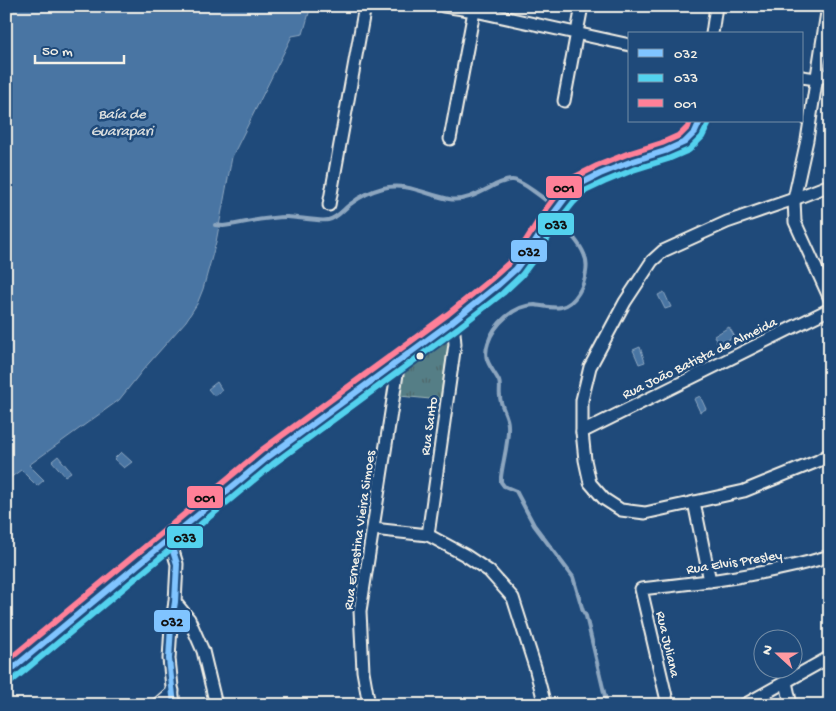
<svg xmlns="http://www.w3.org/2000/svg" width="836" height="711" font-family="'Gochi Hand',sans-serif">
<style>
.park{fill:url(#park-tufts);stroke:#a4b8b7}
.water{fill:#4874a3;stroke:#8da6bf}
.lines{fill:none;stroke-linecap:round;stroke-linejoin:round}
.stream{stroke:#8da6bf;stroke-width:4}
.minor-casing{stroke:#f4f1e8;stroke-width:15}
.minor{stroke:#1f4a7a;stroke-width:11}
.bus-1-casing{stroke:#1f4a7a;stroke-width:10}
.bus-2-casing{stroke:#1f4a7a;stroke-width:10}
.bus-3-casing{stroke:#1f4a7a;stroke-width:10}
.bus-1{stroke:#80c4ff;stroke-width:6}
.bus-2{stroke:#53d2ee;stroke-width:6}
.bus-3{stroke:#ff8098;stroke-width:6}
.bus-dot{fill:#f4f1e8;stroke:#1f4a7a;stroke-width:2}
.labels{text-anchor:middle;stroke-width:5;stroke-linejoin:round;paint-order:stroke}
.street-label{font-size:14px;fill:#f4f1e8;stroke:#1f4a7a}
.water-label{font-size:15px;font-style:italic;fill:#dadede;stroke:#1f4a7a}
.line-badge{stroke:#1f4a7a;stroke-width:2}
.pale-badge-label{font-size:14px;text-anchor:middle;font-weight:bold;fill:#111}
</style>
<defs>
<pattern id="park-tufts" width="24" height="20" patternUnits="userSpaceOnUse" patternTransform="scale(1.25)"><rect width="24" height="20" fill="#547e86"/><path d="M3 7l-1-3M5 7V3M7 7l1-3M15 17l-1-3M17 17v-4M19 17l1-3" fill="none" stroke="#4f6669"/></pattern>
</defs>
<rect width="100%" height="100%" fill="#1f4a7a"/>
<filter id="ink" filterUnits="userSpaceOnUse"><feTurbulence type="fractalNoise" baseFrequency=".02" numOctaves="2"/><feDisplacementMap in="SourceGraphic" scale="10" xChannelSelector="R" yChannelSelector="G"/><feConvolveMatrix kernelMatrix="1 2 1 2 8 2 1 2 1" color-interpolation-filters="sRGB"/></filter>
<g filter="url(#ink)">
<polygon class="park" points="445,334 449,340 440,400 400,396 405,362"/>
<g class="water">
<polygon points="6,6 311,6 303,34 292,36 232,157 216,242 203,289 197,304 186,321 142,371 135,380 119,400 29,465 44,480 37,486 21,470 6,481"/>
<polygon points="664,292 671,307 665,309 658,295"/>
<polygon points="729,327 735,337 718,344 714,336"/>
<polygon points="640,347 645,362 639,364 633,350"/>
<polygon points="217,382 222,390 214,396 208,389"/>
<polygon points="700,396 706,409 700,412 694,399"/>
<polygon points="121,452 132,462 124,468 114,459"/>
<polygon points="58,456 71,472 65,476 52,461"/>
</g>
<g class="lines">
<path class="stream" d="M215 225 223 226C244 223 265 217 287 217 297 217 319 222 328 220 338 218 344 208 352 203 361 196 372 191 383 188 406 182 427 195 449 199 465 202 481 192 495 185 501 183 507 179 513 180 520 180 548 201 553 207 558 212 561 220 565 226 571 236 580 243 584 254 587 260 587 266 586 272 584 285 576 304 561 307 553 309 543 306 535 305 514 305 494 324 488 343 482 361 492 367 499 381 501 386 499 391 500 396 500 406 508 415 508 425 509 442 503 460 501 477V482L504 486 516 491 534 525 573 577 583 611 586 616 607 705"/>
<g class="minor-casing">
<g id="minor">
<polyline points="444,6 475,11 630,45"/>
<polyline points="828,6 807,140 794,199 795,222 830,299"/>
<polyline points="712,34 716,6"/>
<polyline points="802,77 816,79 830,74"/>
<polyline points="564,101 582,6"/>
<polyline points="450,139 475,6"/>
<polyline points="830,185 794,199 727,222 663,251 652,261 625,302 590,367 582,400 582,432 585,460 590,483 604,499 621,510 645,513 744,491 818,461 830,454"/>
<polyline points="329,205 365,6"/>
<polyline points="582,432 830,309"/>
<polyline points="694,502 710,581"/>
<polyline points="373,529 428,535 465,555 489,571 513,598 535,667 545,705"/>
<polyline points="428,535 455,344 453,321"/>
<polyline points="169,538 177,564 175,602 171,626 169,659 174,705"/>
<polyline points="175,602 189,619 203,651 216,705"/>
<polyline points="6,674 268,457 419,345 453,321 497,286 516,269 532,247 551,217 566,197 580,184 600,174 630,162 665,151 685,142 695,132 700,121"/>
<polyline points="786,682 791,705"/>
<polyline points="157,705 173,691"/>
<polyline points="369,705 363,671 360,611 399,361"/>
<path d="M668 705 641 589C705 582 768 575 830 556"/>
<polyline points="744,705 830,657"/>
</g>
</g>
<use href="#minor" class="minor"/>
<g class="bus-1-casing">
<g id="bus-1">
<polyline points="169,538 177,564 175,602 171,626 169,659 174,705"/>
<polyline points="6,674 268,457 453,321 497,286 516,269 532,247 551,217 566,197 580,184 600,174 630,162 665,151 685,142 695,132 700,121"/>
</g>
</g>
<g class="bus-2-casing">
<polyline id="bus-2" points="12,681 273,464 458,328 503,293 522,275 539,252 558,222 573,203 585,191 604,182 633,170 668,159 689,150 702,137 708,125"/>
</g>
<g class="bus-3-casing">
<polyline id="bus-3" points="6,662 262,450 448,314 491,279 509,263 525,242 544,212 559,192 575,177 597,166 627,154 662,143 680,135 688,127 690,121"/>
</g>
<use href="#bus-1" class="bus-1"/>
<use href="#bus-2" class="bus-2"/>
<use href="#bus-3" class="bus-3"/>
</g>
</g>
<circle class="bus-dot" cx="420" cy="356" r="4.5"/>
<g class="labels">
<g class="street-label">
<text transform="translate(699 357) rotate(-26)" y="5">Rua João Batista de Almeida</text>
<text transform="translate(428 426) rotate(-82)" y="5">Rua Santo</text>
<text transform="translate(358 530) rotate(-82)" y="5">Rua Ernestina Vieira Simoes</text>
<text transform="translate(734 561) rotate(-9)" y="5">Rua Elvis Presley</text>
<text transform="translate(669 644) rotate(77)" y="5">Rua Juliana</text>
</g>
<g class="water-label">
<text x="122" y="118">Baía de<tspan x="122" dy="17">Guarapari</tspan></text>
</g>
</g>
<g class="line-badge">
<rect x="545" y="175" width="38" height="24" rx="5" fill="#ff8098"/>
<rect x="537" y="212" width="38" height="24" rx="5" fill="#53d2ee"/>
<rect x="510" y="239" width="38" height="24" rx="5" fill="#80c4ff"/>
<rect x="186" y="485" width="38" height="24" rx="5" fill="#ff8098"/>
<rect x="166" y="525" width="38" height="24" rx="5" fill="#53d2ee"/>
<rect x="153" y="609" width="38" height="24" rx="5" fill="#80c4ff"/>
</g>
<g class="pale-badge-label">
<text x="564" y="192">001</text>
<text x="556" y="229">033</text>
<text x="529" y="256">032</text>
<text x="205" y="502">001</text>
<text x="185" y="542">033</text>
<text x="172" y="626">032</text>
</g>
<rect width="836" height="711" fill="none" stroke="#1f4a7a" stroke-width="25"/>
<rect x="12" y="12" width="811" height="686" fill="none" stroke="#f4f1e8" stroke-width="2" filter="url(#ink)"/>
<rect x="628" y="32" width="175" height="90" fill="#1f4a7a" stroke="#748da6"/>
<rect x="638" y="49" width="25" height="8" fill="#80c4ff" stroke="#748da6"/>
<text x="674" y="58" font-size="15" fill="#f4f1e8">032</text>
<rect x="638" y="74" width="25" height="8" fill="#53d2ee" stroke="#748da6"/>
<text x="674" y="82" font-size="15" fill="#f4f1e8">033</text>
<rect x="638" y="99" width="25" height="8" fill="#ff8098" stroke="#748da6"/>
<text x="674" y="108" font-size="15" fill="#f4f1e8">001</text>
<g transform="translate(778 654) rotate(291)"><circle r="24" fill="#1f4a7a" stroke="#748da6"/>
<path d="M0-4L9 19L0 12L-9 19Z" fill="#ff9aa2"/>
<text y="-8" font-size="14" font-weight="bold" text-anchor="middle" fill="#f4f1e8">N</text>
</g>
<path d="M35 55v8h89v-8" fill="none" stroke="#f4f1e8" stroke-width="2.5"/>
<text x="42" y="55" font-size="15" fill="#f4f1e8" stroke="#1f4a7a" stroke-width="4" paint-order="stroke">50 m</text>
</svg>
